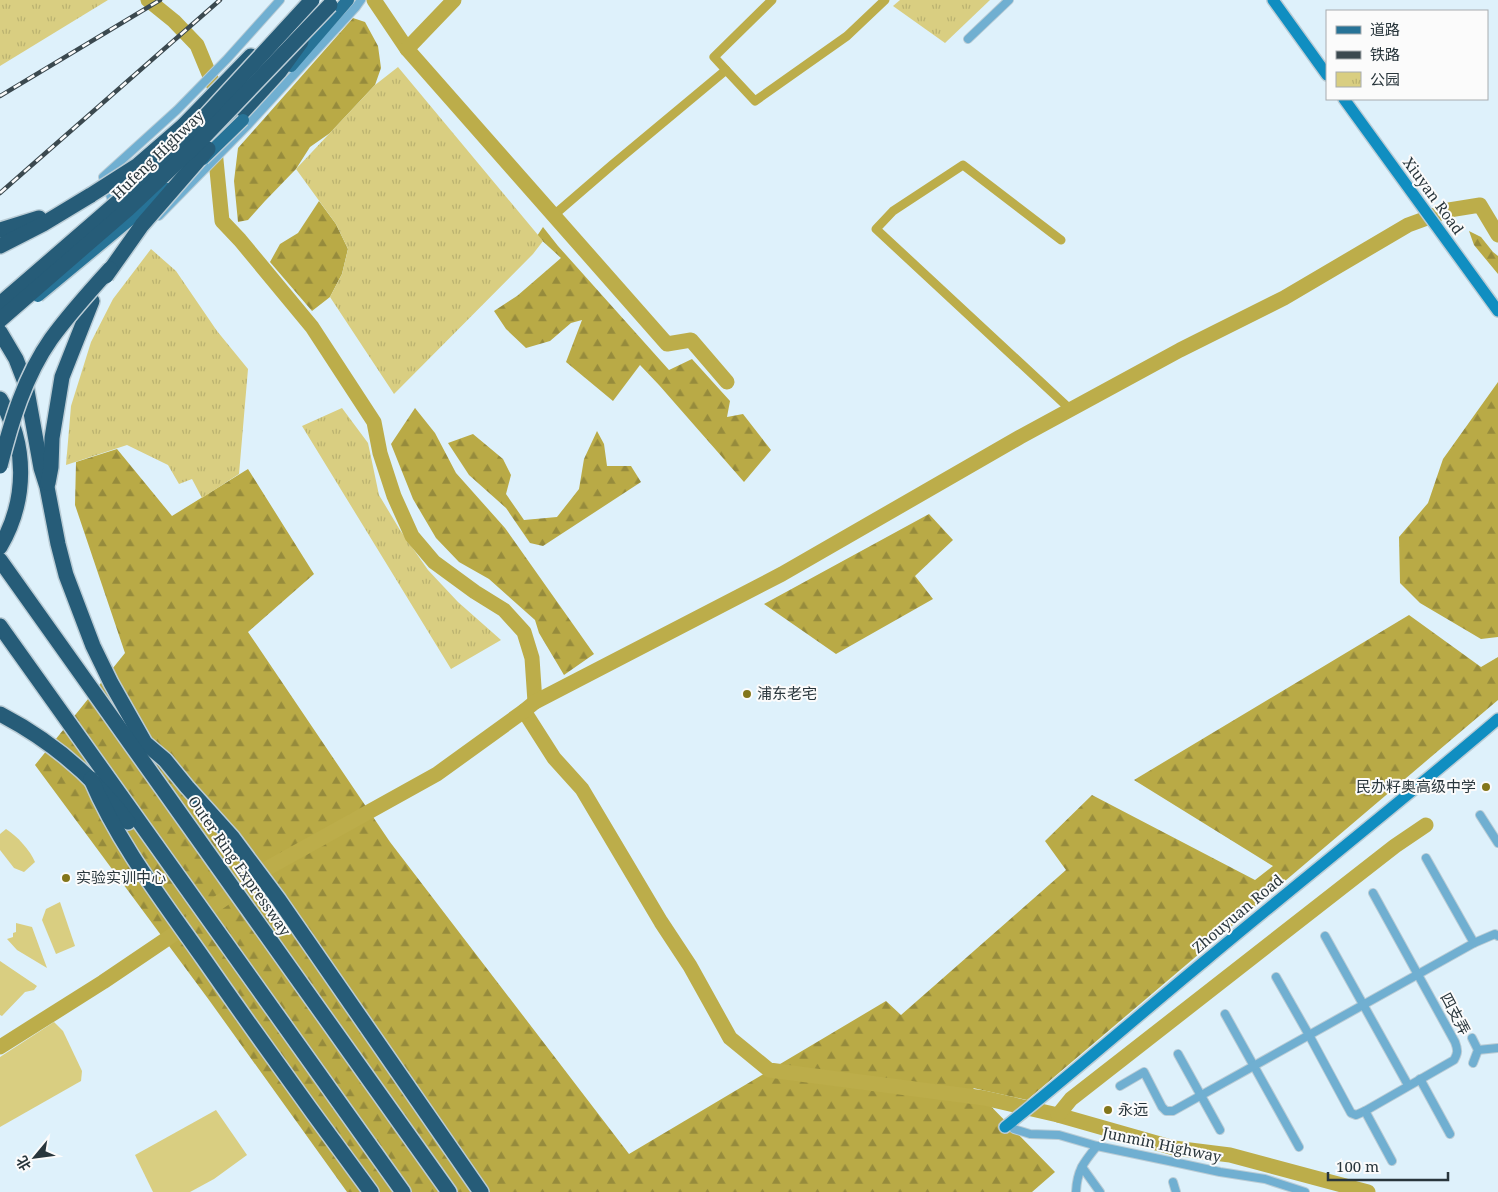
<svg xmlns="http://www.w3.org/2000/svg" width="1498" height="1192" font-family="'Noto Serif','Noto Sans SC',serif">
<style>
.grass{fill:#d9ce81}
.forest{fill:url(#forest-firs)}
.park{fill:url(#park-tufts)}
.lines{fill:none;stroke-linecap:round;stroke-linejoin:round}
.canal{stroke:#bcad4a;stroke-width:9}
.river{stroke:#bcad4a;stroke-width:15}
.street-casing{stroke:#baccd5;stroke-width:10}
.secondary-casing{stroke:#baccd5;stroke-width:14}
.primary-casing{stroke:#baccd5;stroke-width:15}
.highway-casing{stroke:#baccd5;stroke-width:18}
.street{stroke:#70afd1;stroke-width:8}
.secondary{stroke:#108ec1;stroke-width:11}
.primary{stroke:#277397;stroke-width:12}
.highway{stroke:#265c78;stroke-width:15}
.rail-casing{stroke:#3b494f;stroke-width:4.5}
.rail{stroke:#fbfbfb;stroke-width:2.5;stroke-dasharray:8;stroke-linecap:butt}
.primary-bridge-casing{stroke:#baccd5;stroke-width:15;stroke-linecap:butt}
.highway-bridge-casing{stroke:#baccd5;stroke-width:18;stroke-linecap:butt}
.primary-bridge{stroke:#277397;stroke-width:12}
.highway-bridge{stroke:#265c78;stroke-width:15}
.poi-dot{fill:#83761a;stroke:#fbfbfb;stroke-width:2}
.labels{text-anchor:middle;stroke-width:4;stroke-linejoin:round;paint-order:stroke}
.street-label{font-size:15px;fill:#29363c;stroke:#fbfbfb}
.poi-label{font-size:15px;fill:#29363c;stroke:#fbfbfb;text-anchor:start}
</style>
<defs>
<pattern id="forest-firs" width="22" height="20" patternUnits="userSpaceOnUse" patternTransform="scale(1.25)"><rect width="22" height="20" fill="#b9aa46"/><path d="M5 1l3.5 6h-7zM16 11l3.5 6h-7z" fill="#968b3c"/></pattern>
<pattern id="park-tufts" width="24" height="20" patternUnits="userSpaceOnUse" patternTransform="scale(1.25)"><rect width="24" height="20" fill="#d9ce81"/><path d="M3 7l-1-3M5 7V3M7 7l1-3M15 17l-1-3M17 17v-4M19 17l1-3" fill="none" stroke="#bab270"/></pattern>
</defs>
<rect width="100%" height="100%" fill="#def1fb"/>
<g class="grass">
<path d="M6 829C17 836 30 850 35 862L24 872 14 868 0 850V834Z"/>
<polygon points="60,902 75,946 56,954 42,920 46,909"/>
<polygon points="16,923 32,927 47,968 17,950 7,939 13,937 13,933 16,932"/>
<polygon points="0,961 37,986 34,990 25,992 2,1016 0,1015"/>
<polygon points="54,1022 63,1031 82,1071 81,1081 0,1127 0,1057"/>
<polygon points="216,1110 247,1155 214,1179 190,1192 153,1192 135,1155"/>
</g>
<g class="forest">
<polygon points="353,18 365,22 378,46 381,68 375,85 330,133 310,147 296,169 265,201 248,220 238,222 234,181 238,148"/>
<polygon points="319,201 336,224 348,249 342,274 330,297 312,311 270,262 280,244 298,233"/>
<polygon points="543,227 558,246 669,370 692,359 730,401 727,417 743,414 771,450 744,482 659,385 640,365 613,401 566,362 582,320 571,323 550,341 526,348 506,329 494,311 517,296 561,258 537,236"/>
<polygon points="1469,231 1481,237 1493,252 1498,256 1498,274 1474,245"/>
<polygon points="1498,382 1498,637 1481,639 1420,603 1400,583 1399,537 1428,503 1443,459"/>
<polygon points="415,408 435,433 456,473 505,528 594,654 564,675 539,633 535,620 489,579 459,562 436,538 413,499 391,444"/>
<polygon points="597,431 604,444 607,466 631,466 641,482 543,546 530,543 506,508 469,475 448,443 473,434 503,459 511,475 506,494 524,520 557,517 579,489 584,459"/>
<polygon points="117,449 172,516 248,469 314,574 248,632 390,842 629,1154 886,1001 901,1015 1066,870 1045,841 1092,795 1255,880 1273,866 1134,780 1409,615 1481,667 1498,657 1498,700 1027,1100 973,1088 1055,1172 1032,1192 347,1192 209,1000 35,765 125,653 75,505 76,462"/>
<polygon points="929,514 953,540 915,576 933,599 836,654 764,604"/>
</g>
<g class="park">
<polygon points="0,0 108,0 0,66"/>
<polygon points="900,0 990,0 945,43 893,6"/>
<polygon points="398,67 543,241 533,254 394,394 330,297 342,274 348,249 336,224 296,169 375,85"/>
<polygon points="151,249 176,271 217,331 248,369 239,474 202,498 192,479 179,484 168,465 127,445 66,465 71,406 91,342 113,299"/>
<polygon points="342,408 368,443 379,495 400,530 428,570 458,602 501,640 451,669 302,426"/>
</g>
<g class="lines">
<g class="canal">
<polyline points="726,70 714,57 772,0"/>
<polyline points="554,215 612,165 726,70 755,101 847,36 885,0"/>
<polyline points="1061,240 963,165 893,211 876,229 1071,410"/>
</g>
<g class="river">
<polyline points="148,0 174,21 197,45 219,98 220,116 215,150 222,221 240,240 312,327 374,422 380,453 394,496 412,536 434,562 475,592 504,610 524,632 532,658 535,702"/>
<polyline points="374,0 407,49 667,344 691,340 727,382"/>
<polyline points="407,49 454,0"/>
<polyline points="524,711 554,758 582,789 661,922 690,966 730,1038 769,1070 984,1098 1058,1115 1174,1148 1230,1155 1368,1192"/>
<polyline points="0,1047 103,982 180,930 266,869 437,774 524,711 535,702 782,574 1020,437 1180,350 1284,298 1408,225 1449,210 1480,205 1498,235"/>
<polyline points="1058,1115 1071,1099 1395,846 1426,825"/>
</g>
<g class="street-casing">
<g id="street">
<polyline points="968,39 1009,0"/>
<polyline points="114,205 103,177 177,110 227,59 280,0"/>
<polyline points="159,216 247,126 356,7 361,0"/>
<polyline points="1480,815 1498,843"/>
<polyline points="1426,858 1474,943"/>
<polyline points="1325,936 1408,1085"/>
<path d="M1276 977 1309 1035 1351 1113 1356 1115 1365 1111 1454 1060C1458 1053 1458 1050 1455 1042L1373 893"/>
<polyline points="1225,1014 1299,1147"/>
<polyline points="1472,1038 1478,1050 1473,1063"/>
<polyline points="1478,1050 1498,1048"/>
<polyline points="1178,1054 1220,1130"/>
<polyline points="1420,1079 1450,1134"/>
<polyline points="1120,1086 1144,1072 1162,1107 1166,1111 1173,1111 1474,943 1495,934 1498,936"/>
<polyline points="1365,1111 1392,1161"/>
<polyline points="1014,1129 1030,1134 1059,1135 1097,1146 1169,1161 1220,1172 1265,1179 1305,1192"/>
<polyline points="1082,1167 1100,1192"/>
<polyline points="1173,1182 1176,1192"/>
<path d="M1076 1192C1077 1170 1084 1162 1097 1146"/>
</g>
</g>
<g class="secondary-casing">
<g id="secondary">
<polyline points="1273,0 1327,75"/>
<polyline points="1344,99 1498,311"/>
<path d="M1005 1127C1073 1073 1139 1015 1206 960 1303 879 1402 801 1498 719"/>
</g>
</g>
<g class="primary-casing">
<polyline id="primary" points="291,66 348,0"/>
</g>
<g class="highway-casing">
<g id="highway">
<polyline points="183,126 251,56"/>
<polyline points="227,129 279,72 301,42"/>
<polyline points="0,230 39,218"/>
<polyline points="0,246 43,224 91,195"/>
<polyline points="0,332 16,359 26,385 41,468 47,487 58,544 66,575 93,646 111,683 145,743 165,760 187,787 232,837 279,900 481,1192"/>
<path d="M0 399C28 445 27 501 0 547"/>
<polyline points="48,483 51,467 52,438 62,377 92,301"/>
<polyline points="0,560 449,1192"/>
<polyline points="0,626 403,1192"/>
<path d="M0 714C50 740 94 777 128 822"/>
<path d="M91 779C118 843 163 901 203 958 258 1037 314 1115 371 1192"/>
</g>
</g>
<use href="#street" class="street"/>
<use href="#secondary" class="secondary"/>
<use href="#primary" class="primary"/>
<use href="#highway" class="highway"/>
<g class="rail-casing">
<g id="rail">
<polyline points="0,96 160,0"/>
<polyline points="0,193 220,0"/>
</g>
</g>
<use href="#rail" class="rail"/>
<g class="primary-bridge-casing">
<g id="primary-bridge">
<polyline points="203,159 243,120"/>
<polyline points="38,296 167,189"/>
</g>
</g>
<g class="highway-bridge-casing">
<g id="highway-bridge">
<polyline points="91,195 138,165 183,126"/>
<polyline points="106,276 142,225 208,149"/>
<polyline points="0,304 120,200 189,134 312,0"/>
<polyline points="0,320 128,209 198,143 330,5"/>
<path d="M0 466C11 422 25 376 51 339 69 314 90 291 110 269"/>
</g>
</g>
<use href="#primary-bridge" class="primary-bridge"/>
<use href="#highway-bridge" class="highway-bridge"/>
</g>
<g class="poi-dot">
<circle cx="747" cy="694" r="5"/>
<circle cx="1486" cy="787" r="5"/>
<circle cx="66" cy="878" r="5"/>
<circle cx="1108" cy="1110" r="5"/>
</g>
<g class="labels">
<g class="street-label">
<text transform="translate(158 155) rotate(-44)" y="5">Hufeng Highway</text>
<text transform="translate(1433 196) rotate(54)" y="5">Xiuyan Road</text>
<text transform="translate(239 866) rotate(55)" y="5">Outer Ring Expressway</text>
<text transform="translate(1238 914) rotate(-40)" y="5">Zhouyuan Road</text>
<text transform="translate(1455 1014) rotate(62)" y="5">四支弄</text>
<text transform="translate(1162 1145) rotate(12)" y="5">Junmin Highway</text>
</g>
<g class="poi-label">
<text x="757" y="699">浦东老宅</text>
<text x="1476" y="792" text-anchor="end">民办籽奥高级中学</text>
<text x="76" y="883">实验实训中心</text>
<text x="1118" y="1115">永远</text>
</g>
</g>
<rect x="1326" y="10" width="162" height="90" fill="#fbfbfb" stroke="#a7acaf"/>
<rect x="1336" y="26" width="25" height="8" fill="#277397" stroke="#a7acaf"/>
<text x="1370" y="35" font-size="15" fill="#29363c">道路</text>
<rect x="1336" y="51" width="25" height="8" fill="#3b494f" stroke="#a7acaf"/>
<text x="1370" y="60" font-size="15" fill="#29363c">铁路</text>
<rect x="1336" y="72" width="25" height="15" fill="url(#park-tufts)" stroke="#a7acaf"/>
<text x="1370" y="85" font-size="15" fill="#29363c">公园</text>
<g transform="translate(35 1157) rotate(241)" stroke="#fbfbfb" stroke-width="4" paint-order="stroke">
<path d="M0-4L9 19L0 12L-9 19Z" fill="#29363c"/>
<text y="-8" font-size="14" font-weight="bold" text-anchor="middle" fill="#29363c">北</text>
</g>
<path d="M1328 1172v8h120v-8" fill="none" stroke="#29363c" stroke-width="2.5"/>
<text x="1336" y="1172" font-size="15" fill="#29363c" stroke="#fbfbfb" stroke-width="4" paint-order="stroke">100 m</text>
</svg>
